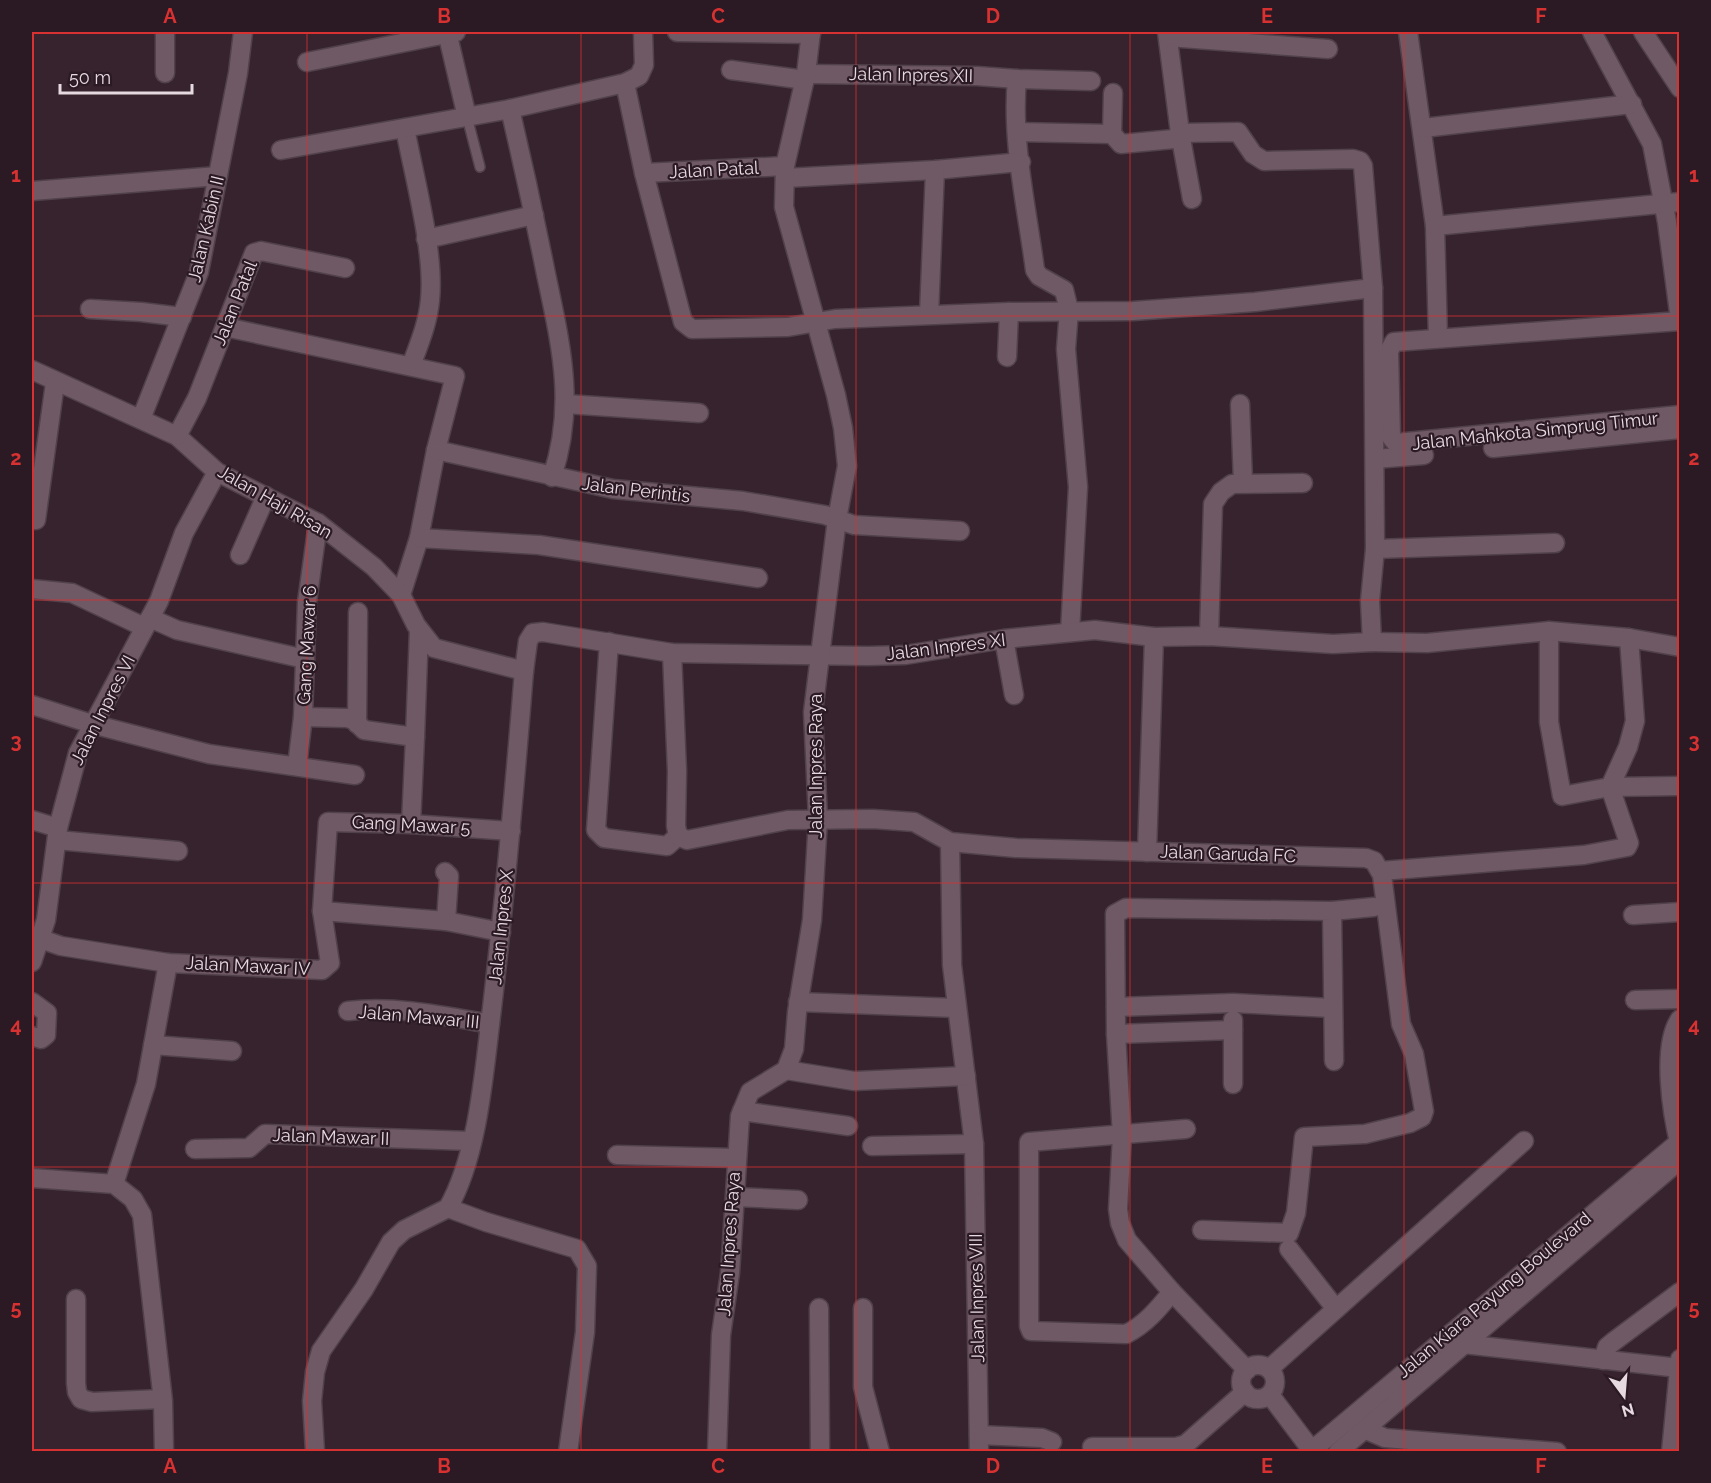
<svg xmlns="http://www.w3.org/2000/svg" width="1711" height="1483" font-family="Raleway,sans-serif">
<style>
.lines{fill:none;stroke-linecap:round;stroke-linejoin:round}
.service-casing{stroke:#51414b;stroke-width:12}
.minor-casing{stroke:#51414b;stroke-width:21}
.service{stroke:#6f5965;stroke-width:9}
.minor{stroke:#6f5965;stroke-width:18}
.grid{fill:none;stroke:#d73131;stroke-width:1.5;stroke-opacity:0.55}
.labels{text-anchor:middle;stroke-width:4.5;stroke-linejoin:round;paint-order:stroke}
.street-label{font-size:18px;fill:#e6d9e0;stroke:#2b1923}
.neatline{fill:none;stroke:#d73131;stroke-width:2}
.grid-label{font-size:20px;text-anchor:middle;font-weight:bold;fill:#d73131}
</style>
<rect width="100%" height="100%" fill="#36232d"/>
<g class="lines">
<g class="service-casing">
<polyline id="service" points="467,117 480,167"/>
</g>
<g class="minor-casing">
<g id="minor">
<polyline points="165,32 165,73"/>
<polyline points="447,32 467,117"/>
<polyline points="677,32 811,34"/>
<polyline points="1167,32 1180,133 1192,199"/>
<polyline points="1408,32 1435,226 1438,338"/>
<polyline points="1592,32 1652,144 1667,222 1680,320"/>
<polyline points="1643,32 1680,88"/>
<polyline points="1168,37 1328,49"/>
<polyline points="307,62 456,32"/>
<polyline points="731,70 805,80"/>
<polyline points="806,74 977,76 1017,79 1091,81"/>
<path d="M1017 79C1011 140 1027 209 1035 270L1039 276 1064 290 1069 310 1066 349 1078 487 1070 632"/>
<polyline points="625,83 644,173 683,322 692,329 788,327 835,319 1009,312 1007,357"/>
<path d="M510 109C523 164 535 219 546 274 561 346 576 405 552 477"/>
<path d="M405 128C414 177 435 252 430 300 428 323 419 344 411 366"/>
<polyline points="1423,128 1632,104"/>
<polyline points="1112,134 1113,93"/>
<polyline points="281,150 510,109 625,83 639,76 644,65 643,32"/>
<polyline points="644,173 785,166"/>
<polyline points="785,178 935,170 1021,162"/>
<polyline points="32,191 218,176"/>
<polyline points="1435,226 1680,202"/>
<polyline points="426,239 534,215"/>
<polyline points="90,309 141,312 182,317"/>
<polyline points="1009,312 1133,311 1255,302 1373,288"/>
<polyline points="929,314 935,170"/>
<polyline points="1680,321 1394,342 1389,351 1391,437 1396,443 1680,415"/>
<polyline points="225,327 455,376 436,450 419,538 401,595"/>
<polyline points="32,370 177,436 217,472 318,523 374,567 401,595 416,625 434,648 524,671"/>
<polyline points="566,404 699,413"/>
<polyline points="1240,404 1243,482"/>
<polyline points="141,419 199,272 238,73 243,32"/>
<polyline points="177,436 197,398 254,253 261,251 345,268"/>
<polyline points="1493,448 1680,429"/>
<polyline points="436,450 613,489 743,501 825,515 854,525 960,531"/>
<polyline points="1375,459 1424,455"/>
<polyline points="36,520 55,383"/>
<polyline points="419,538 539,545 758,578"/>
<polyline points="1375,549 1555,543"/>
<polyline points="240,555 266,496"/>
<polyline points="32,589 72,593 144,627"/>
<polyline points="150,618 177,630 305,659"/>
<polyline points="1549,631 1549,722 1562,796 1610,787 1680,786"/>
<polyline points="1209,636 1213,504 1221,492 1232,484 1303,483"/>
<polyline points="1004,639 1014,695"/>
<polyline points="609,642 596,830 604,838 667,846 678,836"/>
<polyline points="1372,642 1427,643 1549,631 1629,638 1680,647"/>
<polyline points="672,653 677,771 676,826 678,836"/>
<polyline points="32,705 92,724 209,754 355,775"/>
<polyline points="303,717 347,718 354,720 364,730 415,737 411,824"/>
<polyline points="357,724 358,612"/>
<polyline points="415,737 419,630"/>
<polyline points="297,766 303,717 307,602 318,523"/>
<polyline points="32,820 58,828"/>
<polyline points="678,836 687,840 788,820 873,819 914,822 950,842 1016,848 1366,858 1374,861 1382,875 1401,1024 1414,1054 1424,1111 1422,1117 1410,1123 1365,1134 1304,1137 1296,1213 1289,1233 1202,1230"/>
<polyline points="57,840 178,851"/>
<polyline points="950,842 952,965 974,1144 979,1452"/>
<polyline points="1147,852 1154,637"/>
<polyline points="1381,871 1584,855 1627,847 1629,843 1610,787 1628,747 1635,721 1629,638"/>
<polyline points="445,872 449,876 446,921"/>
<polyline points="322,911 446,921 501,932"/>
<polyline points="1332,911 1374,907"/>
<polyline points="1633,915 1680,912"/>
<polyline points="32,936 61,946 168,963 322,970 330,963 322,911 328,822 411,824 511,831"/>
<polyline points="32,962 46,920 58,828 78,753 159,601 184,533 217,472"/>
<polyline points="1635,1000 1680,999"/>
<polyline points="32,1002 47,1013 46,1035 41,1039 32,1036"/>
<polyline points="798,1002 956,1008"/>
<polyline points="1116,1007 1233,1003 1332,1008"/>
<path d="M348 1011C394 1005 445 1016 490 1024"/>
<path d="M1680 1019C1661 1046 1672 1114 1680 1146"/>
<polyline points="1233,1020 1233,1084"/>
<polyline points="1116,1034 1233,1030"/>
<polyline points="153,1045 232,1051"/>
<polyline points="786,1070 854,1081 966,1076"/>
<polyline points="742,1111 848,1126"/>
<polyline points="872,1146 974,1144"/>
<polyline points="195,1149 249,1148 265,1134 471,1141"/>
<polyline points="617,1155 735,1158"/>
<polyline points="32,1178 114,1184 133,1199 142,1215 163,1401 164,1452"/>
<polyline points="114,1184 146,1084 168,963"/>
<polyline points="736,1197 798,1200"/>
<polyline points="448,1208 486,1222 577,1249 587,1266 585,1332 568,1452"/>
<polyline points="1289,1249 1336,1309"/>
<path d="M1172 1292C1159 1308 1145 1325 1126 1334L1031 1331 1029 1326V1142L1186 1129"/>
<polyline points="76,1299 76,1383 77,1392 81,1399 92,1402 162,1399"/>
<polyline points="819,1308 820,1452"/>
<polyline points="863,1308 863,1387 880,1452"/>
<polyline points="1454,1343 1679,1368"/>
<polyline points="1603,1360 1607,1347 1613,1342 1680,1292"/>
<circle cx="1258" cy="1382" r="17"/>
<polyline points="1269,1369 1524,1141"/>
<polyline points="1247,1370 1172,1292 1127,1240 1120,1223 1118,1209 1122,1136 1116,1034 1115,914 1126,908 1332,911 1334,1061"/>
<polyline points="1270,1395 1313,1452"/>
<polyline points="1355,1425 1385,1438 1557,1452"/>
<polyline points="979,1435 1042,1438 1052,1442"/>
<polyline points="1092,1447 1176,1447 1186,1444 1245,1392"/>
<path d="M315 1452 312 1401 315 1372 321 1351 364 1289 391 1242 404 1230 448 1208C479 1153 484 1070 492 1008 505 896 515 784 524 671L528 641 533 633 543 632 672 653 868 656 905 655 1004 639 1095 630 1154 637 1209 636 1333 644 1372 642 1370 601 1375 549 1373 288 1363 166 1360 161 1353 159 1264 161 1253 154 1238 132 1180 133 1174 139 1121 144 1112 134 1017 132"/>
<polyline points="717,1452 721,1335 730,1273 740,1116 750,1092 786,1070 794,1049 797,1012 812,920 818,819 813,712 837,519 847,466 843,428 836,395 784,207 785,166 806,74 811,32"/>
<polyline points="1310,1452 1679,1142"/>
<polyline points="1338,1452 1680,1160"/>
<polyline points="1671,1452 1680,1359"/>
</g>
</g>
<use href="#service" class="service"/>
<use href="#minor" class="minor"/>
</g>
<path class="grid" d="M307 32V1452M581 32V1452M856 32V1452M1130 32V1452M1404 32V1452M32 316H1680M32 600H1680M32 883H1680M32 1167H1680"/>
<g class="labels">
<g class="street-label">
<text transform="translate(911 75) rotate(1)" y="6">Jalan Inpres XII</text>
<text transform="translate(714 170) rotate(-3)" y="6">Jalan Patal</text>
<text transform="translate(206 229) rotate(-77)" y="6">Jalan Kabin II</text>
<text transform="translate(235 303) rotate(-68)" y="6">Jalan Patal</text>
<text transform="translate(1535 431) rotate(-6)" y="6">Jalan Mahkota Simprug Timur</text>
<text transform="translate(636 490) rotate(7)" y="6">Jalan Perintis</text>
<text transform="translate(275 502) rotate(30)" y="6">Jalan Haji Risan</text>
<text transform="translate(307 645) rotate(-87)" y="6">Gang Mawar 6</text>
<text transform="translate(946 647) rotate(-7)" y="6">Jalan Inpres XI</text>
<text transform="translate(103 710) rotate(-63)" y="6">Jalan Inpres VI</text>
<text transform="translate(816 766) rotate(-90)" y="6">Jalan Inpres Raya</text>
<text transform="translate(411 825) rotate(3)" y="6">Gang Mawar 5</text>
<text transform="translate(1228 854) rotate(2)" y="6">Jalan Garuda FC</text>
<text transform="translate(501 927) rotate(-84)" y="6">Jalan Inpres X</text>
<text transform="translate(248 966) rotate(3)" y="6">Jalan Mawar IV</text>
<text transform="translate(419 1017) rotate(5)" y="6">Jalan Mawar III</text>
<text transform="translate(331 1137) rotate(2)" y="6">Jalan Mawar II</text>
<text transform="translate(729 1244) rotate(-86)" y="6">Jalan Inpres Raya</text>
<text transform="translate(1494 1295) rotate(-40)" y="6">Jalan Kiara Payung Boulevard</text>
<text transform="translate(977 1298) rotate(-91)" y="6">Jalan Inpres VIII</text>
</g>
</g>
<rect width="1711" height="1483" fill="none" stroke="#2b1923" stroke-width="66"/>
<g transform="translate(1624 1396) rotate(164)" stroke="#2b1923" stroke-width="4.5" paint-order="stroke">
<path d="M0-4.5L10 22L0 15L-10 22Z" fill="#e6d9e0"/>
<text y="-9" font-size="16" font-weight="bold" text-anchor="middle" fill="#e6d9e0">N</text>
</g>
<path d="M60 84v9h132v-9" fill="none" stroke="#e6d9e0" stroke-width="3"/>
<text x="69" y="84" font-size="18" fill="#e6d9e0" stroke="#2b1923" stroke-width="4.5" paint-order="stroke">50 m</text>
<rect x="33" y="33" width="1645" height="1417" class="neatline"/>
<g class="grid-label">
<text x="170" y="23">A</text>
<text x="444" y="23">B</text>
<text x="718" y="23">C</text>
<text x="993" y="23">D</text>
<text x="1267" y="23">E</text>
<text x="1541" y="23">F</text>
<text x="16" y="182">1</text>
<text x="1694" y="182">1</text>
<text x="16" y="465">2</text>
<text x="1694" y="465">2</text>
<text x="16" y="748">3</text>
<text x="1694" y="748">3</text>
<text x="16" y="1032">4</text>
<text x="1694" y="1032">4</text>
<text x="16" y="1315">5</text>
<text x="1694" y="1315">5</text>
<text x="170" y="1473">A</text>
<text x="444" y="1473">B</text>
<text x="718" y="1473">C</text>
<text x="993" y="1473">D</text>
<text x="1267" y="1473">E</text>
<text x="1541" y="1473">F</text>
</g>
</svg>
